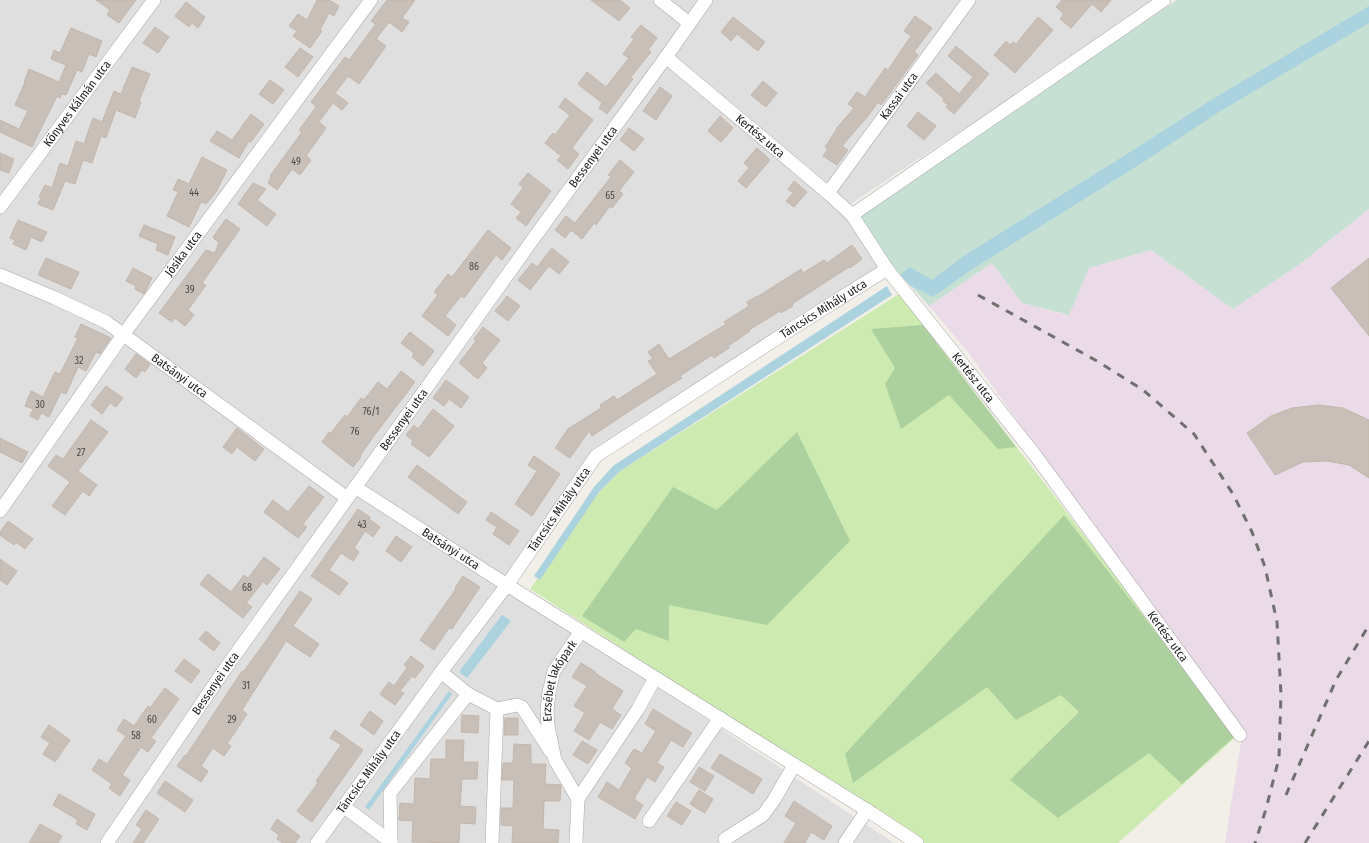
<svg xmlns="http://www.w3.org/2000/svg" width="1369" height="843" font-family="'Fira Sans Condensed',sans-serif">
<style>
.residential{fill:#e0dfdf}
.industrial{fill:#ebdbe8}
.grass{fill:#cdebb0}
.forest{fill:#add19e}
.wetland{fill:#c6e0d4}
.water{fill:#aad3df}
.building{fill:#c7bfb8;stroke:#c4b6ab}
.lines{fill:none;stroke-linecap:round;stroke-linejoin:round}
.street-casing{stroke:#a9a9a9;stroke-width:14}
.street{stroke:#fff;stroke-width:13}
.rail{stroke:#707070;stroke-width:3;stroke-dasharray:8 8;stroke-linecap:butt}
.labels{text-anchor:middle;stroke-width:3;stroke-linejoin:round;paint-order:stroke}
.number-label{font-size:10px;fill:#4b4948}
.street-label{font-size:12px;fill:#222;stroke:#fff}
</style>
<rect width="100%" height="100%" fill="#f2efe9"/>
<polygon class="residential" points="0,0 1158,0 840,211 886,269 593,458 503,584 894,843 0,843"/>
<polygon class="industrial" points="1369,209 1369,843 1225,843 1242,736 968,352 929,306 992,263 1022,303 1068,315 1089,268 1151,250 1233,309 1300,264"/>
<polygon class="grass" points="899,294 1238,735 1118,843 923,843 530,589 599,492 620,471"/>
<g class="forest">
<polygon points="923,325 1016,447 998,449 949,395 901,429 885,384 895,368 871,329"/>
<polygon points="797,432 850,541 767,625 669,605 669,641 636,629 624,642 582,616 673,487 717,510"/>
<polygon points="1064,515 1236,735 1182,784 1149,753 1058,818 1010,780 1079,712 1061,695 1016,720 987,687 853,783 845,754"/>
</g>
<polygon class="wetland" points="1177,0 1369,0 1369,209 1300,264 1233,309 1151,250 1089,268 1069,315 1022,303 992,263 929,306 892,265 860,215"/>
<g class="water">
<polygon points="1369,6 1369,23 1219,112 1142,163 971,270 933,297 911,286 900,275 910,267 932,280 962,257 1135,149 1211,100"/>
<polygon points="887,286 892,295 620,471 599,492 540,580 534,576 594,487 613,466"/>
<polygon points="502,615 511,621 467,678 459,672"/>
<polygon points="449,691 452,694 369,810 365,807"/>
</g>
<g class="building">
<polygon points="96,0 136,0 119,23 107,15 110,10"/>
<polygon points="317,0 329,0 339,6 334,16 329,13 320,30 322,31 310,48 293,36 297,31 289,26 298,14 307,20"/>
<polygon points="387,0 415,0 402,18 409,22 402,32 389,22 376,39 386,46 359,84 348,76 335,93 348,103 342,110 333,103 319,122 326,128 306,156 311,160 300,175 292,169 277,190 268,183 271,177 270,176 302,132 299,130 316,107 311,102 345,57 349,60 376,24 371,21"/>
<polygon points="591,0 620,0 630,8 619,21"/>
<polygon points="1062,0 1111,0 1101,12 1092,4 1071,28 1060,19 1064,14 1056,7"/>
<polygon points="186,2 205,17 198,28 192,23 189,27 175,16"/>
<polygon points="915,16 932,28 914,52 918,55 881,105 878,102 868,116 842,146 848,150 837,165 823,156 828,149 825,147 837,129 836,129 854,108 848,104 857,92 865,97 885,68 888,70 911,36 904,31"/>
<polygon points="733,17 765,42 758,51 737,34 731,41 721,32"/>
<polygon points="1038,17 1053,30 1015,73 994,55 1006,41 1010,45 1013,42 1016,44"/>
<polygon points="641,25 657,38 648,50 651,52 631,77 633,79 607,114 599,108 602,103 578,84 587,72 606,87 629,58 623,54 634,39 631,37"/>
<polygon points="155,27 169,37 158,53 143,43"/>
<polygon points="71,28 102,41 96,57 89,54 82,72 77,70 66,95 62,94 60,98 57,96 32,147 0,132 0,120 19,129 28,111 15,105 25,82 24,82 29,69 59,82 66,65 51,59 54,50 60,53"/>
<polygon points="956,46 989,74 954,114 946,107 948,105 943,101 944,99 926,83 936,73 959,94 973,77 948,56"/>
<polygon points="300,48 313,57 298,77 285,67"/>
<polygon points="132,67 150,74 139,101 141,102 135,118 116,110 106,138 101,136 92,163 83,160 75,184 65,181 53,210 38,204 41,198 39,197 45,185 52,188 60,163 68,166 76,141 84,144 93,118 102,122 114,91 121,94"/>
<polygon points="270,80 284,90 273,104 259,94"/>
<polygon points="763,81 777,93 766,107 751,95"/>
<polygon points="660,87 672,96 656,120 643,111"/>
<polygon points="565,98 593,120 572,148 579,154 568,169 557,160 561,156 545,143 553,133 555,135 570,115 559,107"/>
<polygon points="918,112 936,126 924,140 907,126"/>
<polygon points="251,114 264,124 251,142 249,141 239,158 210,141 217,131 232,140"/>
<polygon points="720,116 733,128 721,142 708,131"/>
<polygon points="629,128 644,139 634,151 620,140"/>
<polygon points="757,148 770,160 746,188 738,181 749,168 744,163"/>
<polygon points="0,153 14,159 9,173 0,170"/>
<polygon points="202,157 227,170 216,192 206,204 201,202 189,227 167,216 178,192 173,190 178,179 189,184"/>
<polygon points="620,160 634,172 619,191 623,194 612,208 610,206 596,225 594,223 582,239 571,230 565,238 555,230 566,216 575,223 611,177 608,175"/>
<polygon points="528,173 551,191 526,226 516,218 521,212 511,204 523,188 519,184"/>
<polygon points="794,181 807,192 794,207 786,201 793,193 788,189"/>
<polygon points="253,183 266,189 257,200 276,214 267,226 238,204"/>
<polygon points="226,219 240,229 202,283 206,285 188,310 194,315 185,326 175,318 172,322 159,313 206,250 215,253 219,242 214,239 215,238 213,237"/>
<polygon points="18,220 47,232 42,242 31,237 26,250 13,244 15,240 10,238"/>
<polygon points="144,225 175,237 168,255 156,250 158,244 139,236"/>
<polygon points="488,230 511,248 502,260 496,255 464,298 461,296 445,316 456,325 448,336 422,316 438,295 434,292 448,274 452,277"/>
<polygon points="852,245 862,259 850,268 849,267 792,304 793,306 781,313 780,311 749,330 750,331 728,346 729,348 714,358 712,355 680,376 682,378 634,408 592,436 589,431 570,458 555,448 568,429 601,408 600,405 614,396 617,400 657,374 648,361 653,359 648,352 659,344 669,359 726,324 724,322 749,306 747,302 757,296 757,297 801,269 803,273 824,260 827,263"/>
<polygon points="552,248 569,262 559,274 549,266 530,290 518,280 532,263 537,267"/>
<polygon points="46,258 79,272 71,289 38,275"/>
<polygon points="1369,258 1369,336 1331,288"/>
<polygon points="133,268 152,278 144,294 135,289 136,286 126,281"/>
<polygon points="507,296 520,306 508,321 495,311"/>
<polygon points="81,324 111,338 100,354 96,352 86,371 78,367 66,394 61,392 49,417 41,413 38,420 30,416 33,409 25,406 31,391 43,397 55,372 60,374 78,338 75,337"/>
<polygon points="483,327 500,340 482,363 487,368 478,379 459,363 476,341 474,339"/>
<polygon points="410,332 434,351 423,366 412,357 414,353 401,343"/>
<polygon points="136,354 150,364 145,372 142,370 136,378 125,369"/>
<polygon points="401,371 415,382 373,437 360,456 361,457 353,467 322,442 329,432 331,433 345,415 347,417 361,398 364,400 378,382 387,389"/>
<polygon points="446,380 469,397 461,408 449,399 444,406 433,398"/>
<polygon points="106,386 123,398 116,407 110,403 102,414 91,405"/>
<polygon points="1319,405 1343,408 1369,420 1369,478 1349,465 1327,461 1303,462 1275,475 1247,433 1271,416 1292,408"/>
<polygon points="433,409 454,426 429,457 411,444 413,441 406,435 414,425 418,429"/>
<polygon points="91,420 108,432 78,471 97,485 89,496 83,491 65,515 52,506 70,482 48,466 56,455 63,459"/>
<polygon points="237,428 264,449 255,461 237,447 232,454 223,447"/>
<polygon points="0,438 28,452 22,463 0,452"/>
<polygon points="534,456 560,474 532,516 515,504 537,471 528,465"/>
<polygon points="417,465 467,502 458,514 408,477"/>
<polygon points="309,486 324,497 303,524 307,527 298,538 264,512 273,500 288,512"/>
<polygon points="358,509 370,517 369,519 380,527 373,537 365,531 354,548 359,552 353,561 341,553 329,570 348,583 339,595 311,576"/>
<polygon points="491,512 519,531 509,545 493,534 497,527 486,520"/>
<polygon points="8,521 33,539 25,549 16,542 14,545 0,535 0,532"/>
<polygon points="396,536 412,547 401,562 386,551"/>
<polygon points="264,557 280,569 267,585 263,582 246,603 252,607 243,618 200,584 208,574 231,592 244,575 248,578"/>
<polygon points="0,559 17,571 7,585 0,580"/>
<polygon points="463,576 480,587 452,629 449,628 434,650 420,640 456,589 455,588"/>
<polygon points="300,591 312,599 293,626 319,644 310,657 286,641 242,710 247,714 227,744 231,746 224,756 213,748 201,766 208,771 201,782 177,766 185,755 186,756 242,671 243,672 263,645"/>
<polygon points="206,631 220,643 214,651 199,639"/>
<polygon points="411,656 424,666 415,678 412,676 400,691 404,693 395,705 380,694 389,682 394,686 407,668 404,665"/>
<polygon points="184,659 200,671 191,683 175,671"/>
<polygon points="581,663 596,672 595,673 623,691 612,709 621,715 612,729 600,722 589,740 574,731 585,713 574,706 587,686 572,677"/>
<polygon points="165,688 179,699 151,738 156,741 148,752 141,747 122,775 130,780 120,796 109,788 112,784 92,770 99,759 107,764 126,736 117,730 124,719 134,726 148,706 150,708"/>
<polygon points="653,709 692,733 683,747 671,740 657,763 664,767 655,782 647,777 634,799 643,805 635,819 598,797 607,782 619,790 632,768 625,763 634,749 642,753 656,731 645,724"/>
<polygon points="370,711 383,721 374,735 360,725"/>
<polygon points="462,715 479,716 478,733 461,732"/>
<polygon points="505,718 518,718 518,735 504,735"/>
<polygon points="49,725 70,740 55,762 43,754 50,743 41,737"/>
<polygon points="335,730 363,750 312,822 297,811 318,783 316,781 341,745 330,738"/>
<polygon points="446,740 464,740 463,762 478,762 477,779 462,779 460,806 476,807 475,824 460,823 459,843 412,842 413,821 399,820 400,803 414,804 415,778 430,779 431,759 446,759"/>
<polygon points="582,741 597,750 588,764 573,755"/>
<polygon points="514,744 531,745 531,764 546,764 545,784 561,785 560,801 544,801 543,829 559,830 558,843 512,843 513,826 501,825 501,808 513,808 514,780 502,780 503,763 513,763"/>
<polygon points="720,754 762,779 753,794 711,768"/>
<polygon points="699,767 714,776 705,791 690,782"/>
<polygon points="165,781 193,800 185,812 157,793"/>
<polygon points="699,790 713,799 705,813 690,804"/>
<polygon points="59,794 95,814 87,830 76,824 78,820 53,805"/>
<polygon points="794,801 832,826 824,840 811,832 805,843 784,843 796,823 785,816"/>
<polygon points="676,802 691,811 682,825 667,816"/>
<polygon points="146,810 159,819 143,843 133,843 142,829 136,825"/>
<polygon points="277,819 300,836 295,843 283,843 277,839 279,835 271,829"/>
<polygon points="40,824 62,836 58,843 29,843"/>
</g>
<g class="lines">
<g class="street-casing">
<g id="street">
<polyline points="660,0 689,23"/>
<path id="s1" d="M666 57 828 193 852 215 887 269 1035 455 1240 735"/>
<path id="s2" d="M828 193 969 0"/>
<path id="s3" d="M0 207 154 0"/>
<polyline points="852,215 1164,0"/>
<path id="s4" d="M0 275 55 298 106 322 347 498"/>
<path id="s5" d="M355 487 507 585 873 814 917 843"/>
<path id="s6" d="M0 511 123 335 371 0"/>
<polyline points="441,672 468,694 497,709 517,705 522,707 551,752"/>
<polyline points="578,799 638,709 655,678"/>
<polyline points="343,806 391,842"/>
<polyline points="649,821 720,718"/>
<polyline points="725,839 763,815 774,800 794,765"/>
<path id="s7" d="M107 843 225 669 536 235 666 57 706 0"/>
<path id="s8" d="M317 843 441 672 507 585 596 456 785 333 887 269"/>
<polyline points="391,843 390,793 468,694"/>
<polyline points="492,843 497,709"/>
<path id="s9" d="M576 843 578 799 555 760 548 726 547 711 549 692 554 671 581 631"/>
<polyline points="845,843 867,810"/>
</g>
</g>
<use href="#street" class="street"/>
<g class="rail">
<polyline points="978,295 1097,361 1143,390 1194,434 1233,494 1252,532 1265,567 1277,622 1281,694 1279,758 1266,809 1255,843"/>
<polyline points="1286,795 1336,680 1369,625"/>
<polyline points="1305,843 1369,741"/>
</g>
</g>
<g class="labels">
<g class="number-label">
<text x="296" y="165">49</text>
<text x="194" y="196">44</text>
<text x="610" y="199">65</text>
<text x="474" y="270">86</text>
<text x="190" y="293">39</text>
<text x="79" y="364">32</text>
<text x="40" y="408">30</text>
<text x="371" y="415">76/1</text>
<text x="355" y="435">76</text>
<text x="81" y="456">27</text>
<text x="362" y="528">43</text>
<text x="247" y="591">68</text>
<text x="246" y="689">31</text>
<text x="152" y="723">60</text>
<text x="232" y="723">29</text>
<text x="136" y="739">58</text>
</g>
<g class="street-label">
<text dy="4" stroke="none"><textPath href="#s2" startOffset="120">Kassai utca</textPath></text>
<text dy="4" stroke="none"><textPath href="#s3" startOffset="129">Könyves Kálmán utca</textPath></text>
<text dy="4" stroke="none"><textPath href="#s1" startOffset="123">Kertész utca</textPath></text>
<text dy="4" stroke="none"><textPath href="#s7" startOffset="841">Bessenyei utca</textPath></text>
<text dy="4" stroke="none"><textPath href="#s6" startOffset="316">Jósika utca</textPath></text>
<text dy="4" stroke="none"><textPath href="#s8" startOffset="748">Táncsics Mihály utca</textPath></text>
<text dy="4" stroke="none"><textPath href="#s4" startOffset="207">Batsányi utca</textPath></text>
<text dy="4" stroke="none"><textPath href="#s1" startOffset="447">Kertész utca</textPath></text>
<text dy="4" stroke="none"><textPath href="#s7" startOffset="517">Bessenyei utca</textPath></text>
<text dy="4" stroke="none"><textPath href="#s8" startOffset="412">Táncsics Mihály utca</textPath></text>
<text dy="4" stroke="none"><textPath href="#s5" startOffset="114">Batsányi utca</textPath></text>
<text dy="4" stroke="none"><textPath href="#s1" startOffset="771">Kertész utca</textPath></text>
<text dy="4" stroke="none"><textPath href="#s9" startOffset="172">Erzsébet lakópark</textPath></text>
<text dy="4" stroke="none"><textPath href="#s7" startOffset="193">Bessenyei utca</textPath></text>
<text dy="4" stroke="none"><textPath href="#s8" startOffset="88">Táncsics Mihály utca</textPath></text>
</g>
</g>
</svg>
